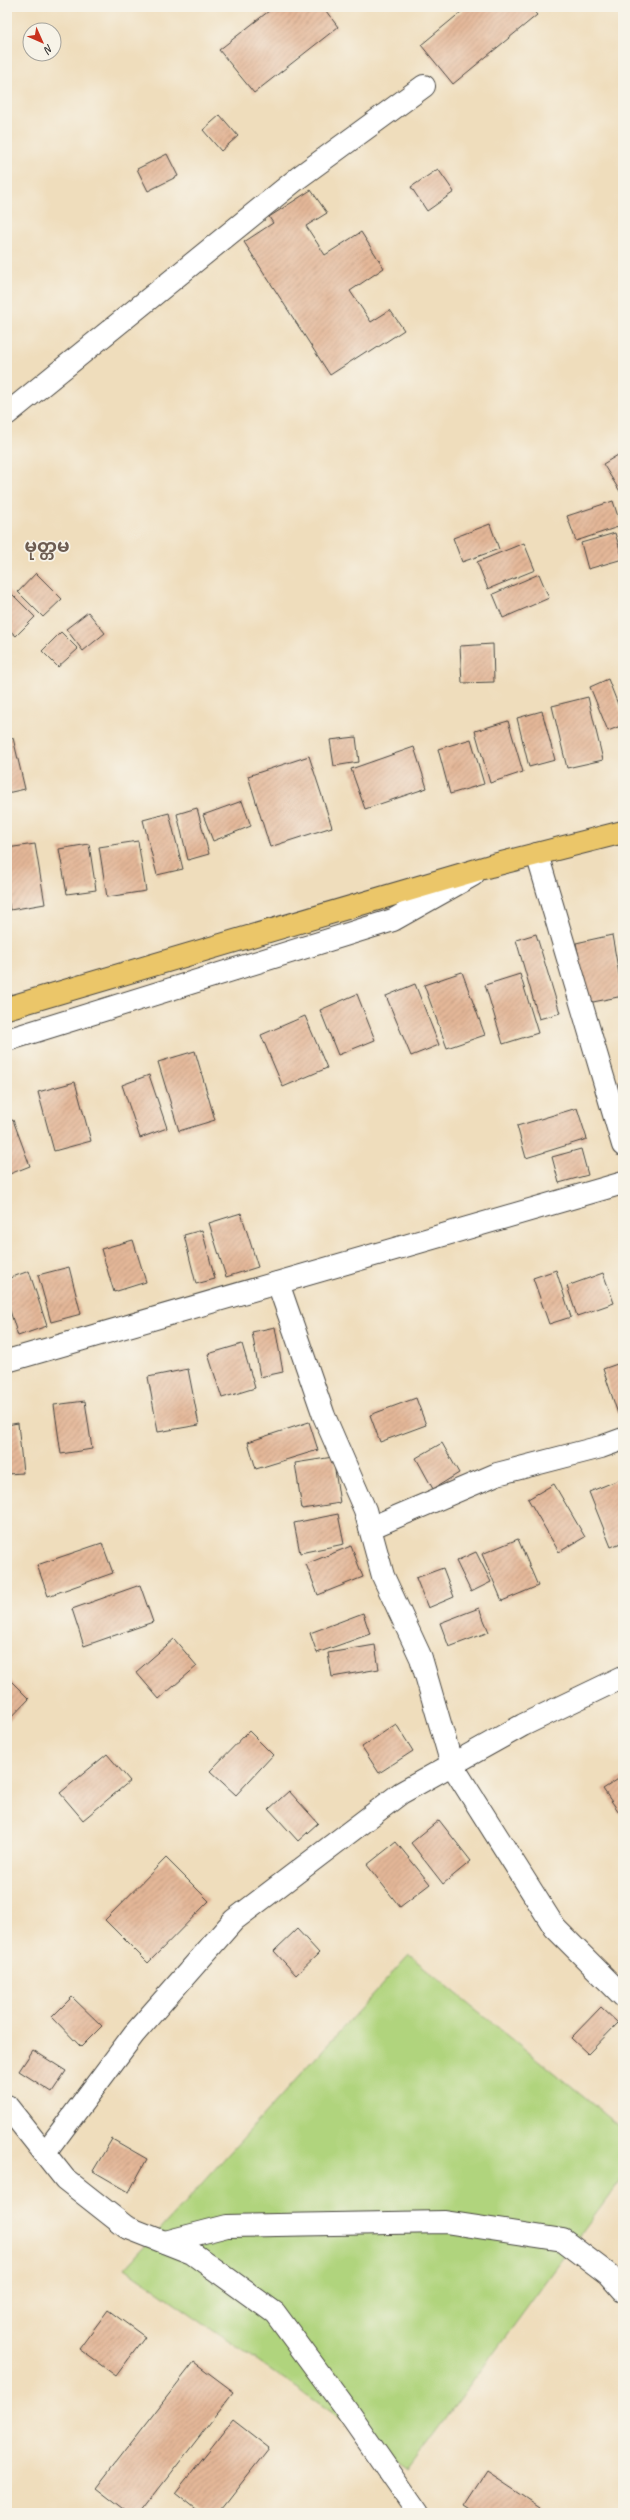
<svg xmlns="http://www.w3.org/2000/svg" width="630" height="2520" font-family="Caveat,'Noto Sans Myanmar',sans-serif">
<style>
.green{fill:#b0d47d;stroke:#6e8054}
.building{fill:url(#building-hatch)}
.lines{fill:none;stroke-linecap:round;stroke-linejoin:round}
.minor-casing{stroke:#484641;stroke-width:24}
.tertiary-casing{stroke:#484641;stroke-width:24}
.trunk-casing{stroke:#484641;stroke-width:24}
.minor{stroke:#fff;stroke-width:22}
.tertiary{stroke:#fff;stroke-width:22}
.trunk{stroke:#ebc669;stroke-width:22}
.labels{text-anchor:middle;stroke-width:3.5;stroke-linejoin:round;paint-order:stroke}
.district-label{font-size:18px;font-weight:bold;fill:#6c5c51;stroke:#f7f3e8}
</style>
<defs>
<pattern id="building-hatch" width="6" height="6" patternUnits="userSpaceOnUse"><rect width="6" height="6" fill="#e4b798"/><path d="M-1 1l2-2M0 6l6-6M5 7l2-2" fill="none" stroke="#b9957c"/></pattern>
</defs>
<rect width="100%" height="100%" fill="#f7f3e8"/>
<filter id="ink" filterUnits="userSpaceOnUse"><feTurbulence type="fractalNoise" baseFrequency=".025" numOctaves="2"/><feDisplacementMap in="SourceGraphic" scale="8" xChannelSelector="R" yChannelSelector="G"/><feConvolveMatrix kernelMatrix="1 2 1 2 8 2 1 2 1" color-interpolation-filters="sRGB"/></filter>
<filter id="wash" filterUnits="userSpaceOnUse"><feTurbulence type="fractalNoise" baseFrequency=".012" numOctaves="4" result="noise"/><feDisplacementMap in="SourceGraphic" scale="16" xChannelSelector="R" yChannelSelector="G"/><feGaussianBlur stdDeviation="0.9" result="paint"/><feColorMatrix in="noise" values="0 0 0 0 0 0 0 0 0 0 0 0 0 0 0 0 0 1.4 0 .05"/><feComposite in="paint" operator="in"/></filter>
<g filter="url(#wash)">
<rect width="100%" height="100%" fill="#efddbc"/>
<polygon class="green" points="409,1955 623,2129 623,2177 410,2467 125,2268"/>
<g id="blocks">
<g class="building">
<polygon points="274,7 323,7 338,27 254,93 219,50"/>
<polygon points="467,7 530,7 537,15 453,84 421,45"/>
<polygon points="220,115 238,136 221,151 203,130"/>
<polygon points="167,154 178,176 148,191 137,169"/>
<polygon points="438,169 454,192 427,211 411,187"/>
<polygon points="311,190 327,213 306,226 325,255 361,232 384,268 350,291 371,322 390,310 404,330 369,353 367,351 330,375 244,242 273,223 269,217"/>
<polygon points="623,452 623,492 621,493 603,464"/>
<polygon points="613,501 621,526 576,541 567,516"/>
<polygon points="490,524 499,549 462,562 453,538"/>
<polygon points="615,533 623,559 588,569 581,543"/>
<polygon points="524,543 535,570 488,589 477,562"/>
<polygon points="36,573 62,599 43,617 18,592"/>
<polygon points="539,574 549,598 503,618 493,594"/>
<polygon points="7,589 35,617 16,636 7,628"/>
<polygon points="88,612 105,633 83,651 66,629"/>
<polygon points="61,632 78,649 58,667 42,651"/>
<polygon points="493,644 494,682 462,683 460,646"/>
<polygon points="608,679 623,717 623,725 608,731 590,687"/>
<polygon points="588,697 603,760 567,768 552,706"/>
<polygon points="542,711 555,760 529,767 517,718"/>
<polygon points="508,721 523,772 490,783 475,731"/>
<polygon points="356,737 359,762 334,766 330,740"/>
<polygon points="13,738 25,789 7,793 7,739"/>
<polygon points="471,739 484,784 450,794 438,749"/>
<polygon points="414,747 427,788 365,809 351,769"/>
<polygon points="309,756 332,827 270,847 248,776"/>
<polygon points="242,801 251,826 213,841 203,815"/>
<polygon points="197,808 209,854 188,860 177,814"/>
<polygon points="169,813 183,869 157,875 143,820"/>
<polygon points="138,841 146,891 107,897 99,847"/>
<polygon points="35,844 45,904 10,910 7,895 7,848"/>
<polygon points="89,844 96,890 67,894 59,849"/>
<polygon points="536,934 560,1013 539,1019 516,940"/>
<polygon points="612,935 623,996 588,1003 576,943"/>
<polygon points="462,972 485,1035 447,1048 424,985"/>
<polygon points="520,974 538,1033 503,1044 485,985"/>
<polygon points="415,984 439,1045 411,1056 386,996"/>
<polygon points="357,994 375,1040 338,1055 320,1010"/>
<polygon points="305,1016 327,1068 283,1087 261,1035"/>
<polygon points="195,1051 215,1120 179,1131 158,1062"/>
<polygon points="149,1075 167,1128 140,1138 122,1085"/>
<polygon points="75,1082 91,1141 54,1151 38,1092"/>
<polygon points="577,1108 587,1139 526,1158 517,1126"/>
<polygon points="13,1120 30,1166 7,1175 7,1122"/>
<polygon points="581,1149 588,1175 559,1183 552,1157"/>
<polygon points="241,1213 258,1267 226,1277 209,1223"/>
<polygon points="202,1230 215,1279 196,1284 184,1235"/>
<polygon points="133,1240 146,1282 114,1292 101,1249"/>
<polygon points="69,1267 81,1314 51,1322 38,1275"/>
<polygon points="556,1270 571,1317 549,1324 533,1278"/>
<polygon points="29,1271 47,1326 18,1336 7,1301 7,1279"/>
<polygon points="603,1273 614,1303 577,1316 567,1286"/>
<polygon points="275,1327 283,1372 260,1377 252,1332"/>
<polygon points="242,1344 255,1388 222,1398 208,1354"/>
<polygon points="623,1362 623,1412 618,1414 603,1369"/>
<polygon points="188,1369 199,1425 158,1432 148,1377"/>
<polygon points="416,1398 426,1425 380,1442 370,1415"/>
<polygon points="85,1401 92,1449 61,1454 54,1405"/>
<polygon points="309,1422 318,1450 256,1469 248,1442"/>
<polygon points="18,1423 23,1473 7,1474 7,1425"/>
<polygon points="442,1443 459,1473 433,1489 416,1458"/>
<polygon points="333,1457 340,1503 302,1509 295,1463"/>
<polygon points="621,1479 623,1542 611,1547 589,1492"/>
<polygon points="554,1484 585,1537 559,1552 528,1499"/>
<polygon points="338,1514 344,1544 300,1553 294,1523"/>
<polygon points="518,1539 538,1586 502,1601 482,1554"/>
<polygon points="102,1543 113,1573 48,1596 37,1565"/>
<polygon points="351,1546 363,1577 318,1595 306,1564"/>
<polygon points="476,1552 491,1582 471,1592 456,1561"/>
<polygon points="443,1568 454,1597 428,1608 416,1578"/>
<polygon points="140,1585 153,1622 84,1646 72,1609"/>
<polygon points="479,1608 489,1632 449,1647 440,1623"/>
<polygon points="363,1613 370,1634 317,1653 310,1633"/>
<polygon points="174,1639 197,1666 159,1699 136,1672"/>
<polygon points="375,1645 379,1669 332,1677 328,1653"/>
<polygon points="7,1677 29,1699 7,1722"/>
<polygon points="396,1724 413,1751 379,1773 362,1747"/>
<polygon points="249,1731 273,1755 236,1795 210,1771"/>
<polygon points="107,1754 130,1781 83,1820 60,1793"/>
<polygon points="623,1776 623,1818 603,1789"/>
<polygon points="289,1791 318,1823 298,1841 269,1809"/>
<polygon points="439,1820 471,1861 443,1884 411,1843"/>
<polygon points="396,1842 430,1884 400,1907 367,1865"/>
<polygon points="166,1858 209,1901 148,1963 105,1920"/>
<polygon points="297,1929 319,1953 296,1975 274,1951"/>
<polygon points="72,1997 102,2026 81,2047 52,2017"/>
<polygon points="601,2007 618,2023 588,2054 571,2038"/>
<polygon points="33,2050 66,2071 52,2092 19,2071"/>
<polygon points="112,2139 147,2159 129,2192 93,2171"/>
<polygon points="108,2310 145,2337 116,2376 79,2349"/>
<polygon points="194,2362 234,2392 140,2513 128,2513 96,2488"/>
<polygon points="233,2420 269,2448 218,2513 200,2513 175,2493"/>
<polygon points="487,2472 540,2507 536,2513 476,2513 465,2506"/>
</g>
</g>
</g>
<g filter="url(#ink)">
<use href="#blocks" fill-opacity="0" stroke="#484641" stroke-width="1"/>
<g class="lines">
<g class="minor-casing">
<g id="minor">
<polyline points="7,414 298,178 424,86"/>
<polyline points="537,854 623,1145"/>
<polyline points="278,1283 324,1416 365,1510 383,1576 421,1658 452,1765 555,1928 623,1996"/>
<polyline points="7,1361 623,1183"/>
<polyline points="370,1528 497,1474 601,1447 623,1439"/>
<polyline points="7,2106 65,2179 126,2227 192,2253 275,2313 342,2404 418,2513"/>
<polyline points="45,2153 134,2034 234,1920 401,1793 523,1725 623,1677"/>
<polyline points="165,2242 227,2226 445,2222 563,2240 608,2274 623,2291"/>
</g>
</g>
<g class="tertiary-casing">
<polyline id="tertiary" points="7,1040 393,920 473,875"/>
</g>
<g class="trunk-casing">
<polyline id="trunk" points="7,1008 490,866 623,832"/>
</g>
<use href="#minor" class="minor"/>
<use href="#tertiary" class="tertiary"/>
<use href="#trunk" class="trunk"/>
</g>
</g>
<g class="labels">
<g class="district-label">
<text x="47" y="552">မုတ္တမ</text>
</g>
</g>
<rect width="630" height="2520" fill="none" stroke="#f7f3e8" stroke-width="24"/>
<g transform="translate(42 42) rotate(135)"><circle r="19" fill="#f7f3e8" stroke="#a5a39c"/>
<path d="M0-3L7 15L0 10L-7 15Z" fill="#c8321e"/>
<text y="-6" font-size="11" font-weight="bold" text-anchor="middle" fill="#2b2b2b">N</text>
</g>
</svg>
